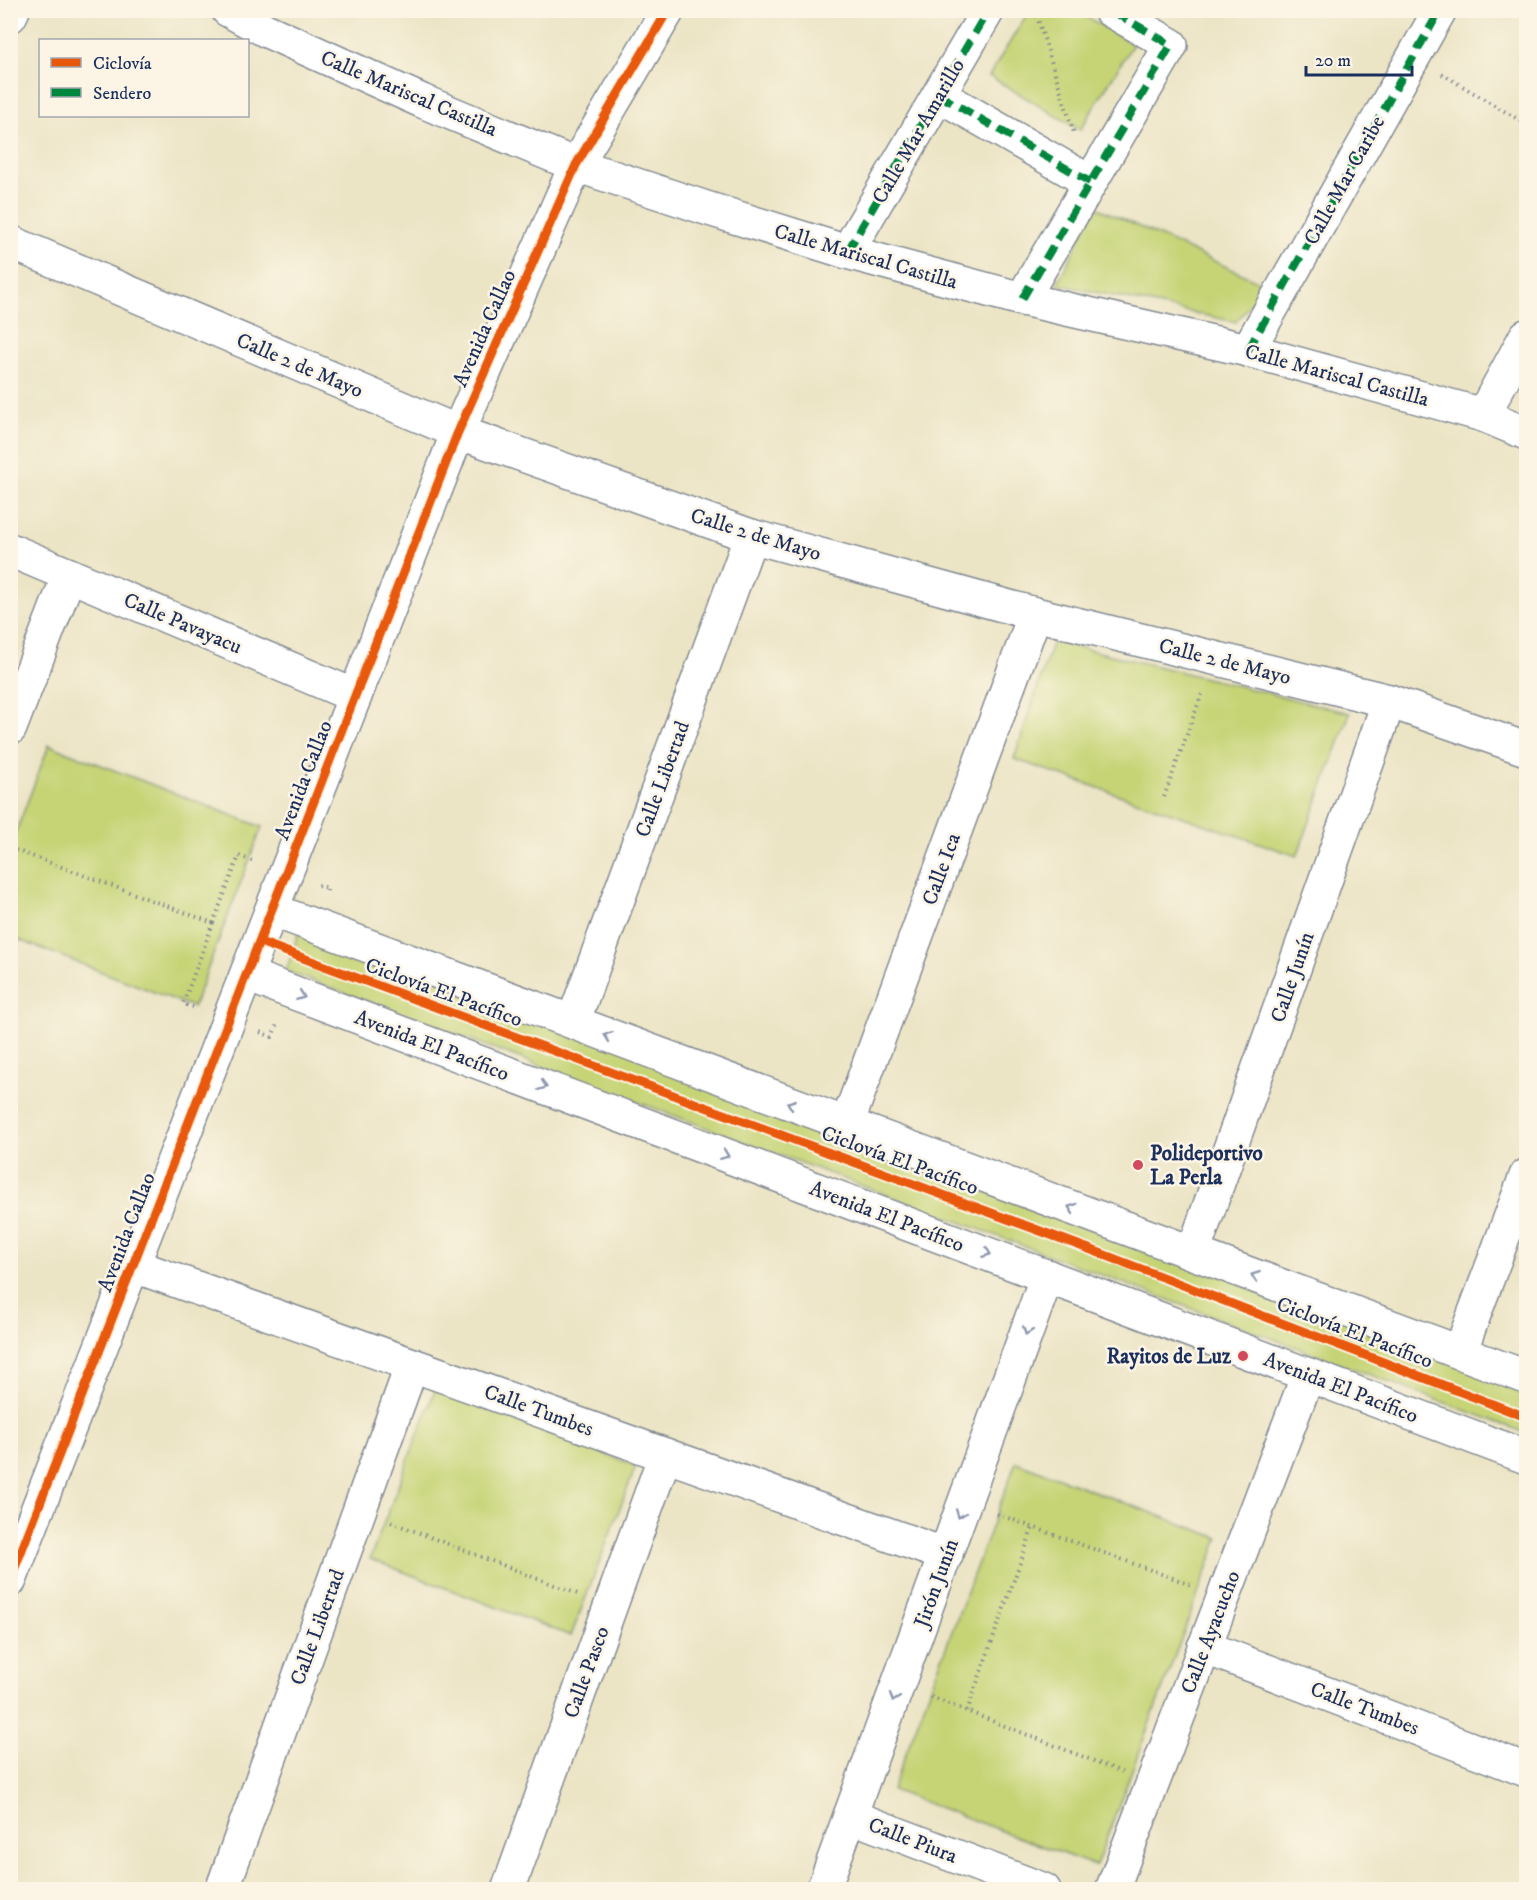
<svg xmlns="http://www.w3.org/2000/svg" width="1537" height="1900" font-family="'IM FELL DW Pica',serif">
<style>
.green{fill:#c6d476;stroke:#70826a;stroke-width:1.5}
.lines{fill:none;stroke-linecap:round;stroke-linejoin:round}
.minor-casing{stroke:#838a92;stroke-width:36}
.path{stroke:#838a92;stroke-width:4;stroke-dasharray:1.5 4.5;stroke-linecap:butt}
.minor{stroke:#fff;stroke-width:33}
.quiet{stroke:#00873e;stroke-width:8;stroke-dasharray:15 8;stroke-linecap:butt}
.cycleway-casing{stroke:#fcf5e5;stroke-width:13}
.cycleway{stroke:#e8590c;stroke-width:9}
.oneway{stroke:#8d97ae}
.poi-dot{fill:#d1495b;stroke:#fcf5e5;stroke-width:2}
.labels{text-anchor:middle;stroke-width:5;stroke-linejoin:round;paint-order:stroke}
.street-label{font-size:21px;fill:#1b2f5e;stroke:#fcf5e5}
.poi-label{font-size:21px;font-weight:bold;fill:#1b2f5e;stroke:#fcf5e5;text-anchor:start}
</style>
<rect width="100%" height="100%" fill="#fcf5e5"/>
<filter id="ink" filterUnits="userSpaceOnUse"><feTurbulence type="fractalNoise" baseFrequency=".0167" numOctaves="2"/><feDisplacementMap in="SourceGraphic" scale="12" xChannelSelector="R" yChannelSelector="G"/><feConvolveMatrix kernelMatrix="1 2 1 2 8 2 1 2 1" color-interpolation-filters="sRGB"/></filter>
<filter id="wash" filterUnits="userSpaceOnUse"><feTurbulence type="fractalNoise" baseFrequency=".008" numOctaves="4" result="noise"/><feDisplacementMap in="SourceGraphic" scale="24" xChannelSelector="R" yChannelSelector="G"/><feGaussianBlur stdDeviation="1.35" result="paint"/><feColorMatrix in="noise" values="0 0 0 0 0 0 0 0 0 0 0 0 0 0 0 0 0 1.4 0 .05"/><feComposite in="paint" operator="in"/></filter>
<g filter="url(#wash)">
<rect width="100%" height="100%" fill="#ebe4c5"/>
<g class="green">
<polygon points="1029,11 1077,11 1133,44 1080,130 989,76"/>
<polygon points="1096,207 1266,285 1236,322 1057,284"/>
<polygon points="1053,641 1350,713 1297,856 1014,759"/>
<polygon points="49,745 262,827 193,1007 11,937 11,845"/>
<polygon points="300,928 1526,1385 1526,1433 286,971"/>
<polygon points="435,1390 636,1466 571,1636 370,1559"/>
<polygon points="1016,1462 1219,1538 1096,1866 892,1790"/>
</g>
</g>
<g filter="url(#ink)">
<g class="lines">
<g class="minor-casing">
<g id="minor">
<polyline points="228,10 265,30 422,101 576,165 706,208 847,252 1022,299 1248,350 1483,415 1526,433"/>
<polyline points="10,16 13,10"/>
<polyline points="939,95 1090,182"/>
<polyline points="10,242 458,432 751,536 1035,614 1389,701 1526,749"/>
<polyline points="847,252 988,10"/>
<polyline points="1022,299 1171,45 1110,10"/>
<polyline points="1248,350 1440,10"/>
<polyline points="1483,415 1526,336"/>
<polyline points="10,550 355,696"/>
<polyline points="10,728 69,575"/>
<polyline points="272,910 1526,1377"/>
<polyline points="247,975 1526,1457"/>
<polyline points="573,1022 751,536"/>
<polyline points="847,1124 1035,614"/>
<polyline points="1193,1253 1389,701"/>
<polyline points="132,1265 946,1555"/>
<polyline points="1460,1352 1526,1176"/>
<polyline points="10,1580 458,432 576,165 668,10"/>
<polyline points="1204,1647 1526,1770"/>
<polyline points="850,1816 1044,1890"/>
<polyline points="222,1890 412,1365"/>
<polyline points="508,1890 665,1455"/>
<polyline points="823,1890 1047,1276"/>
<polyline points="1112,1890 1308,1375"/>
</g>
</g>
<g class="path">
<polyline points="1035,10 1074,133"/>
<polyline points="1442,74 1526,124"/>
<polyline points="1164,797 1203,691"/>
<polyline points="10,848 213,923 183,1004 197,1008"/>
<polyline points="318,885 328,888 325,894"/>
<polyline points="213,923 239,856 255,862"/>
<polyline points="260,1032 272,1037 278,1022"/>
<polyline points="997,1514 1192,1585"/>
<polyline points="391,1522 580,1595"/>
<polyline points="931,1697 1122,1772"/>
<polyline points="967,1711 1033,1527"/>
</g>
<use href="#minor" class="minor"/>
<g class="quiet">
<polyline points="939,95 1090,182"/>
<polyline points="847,252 988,10"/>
<polyline points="1022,299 1171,45 1110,10"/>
<polyline points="1248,350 1440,10"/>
</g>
<g class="cycleway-casing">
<g id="cycleway">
<polyline points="260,942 1097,1252 1526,1417"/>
<polyline points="10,1580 458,432 576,165 668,10"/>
</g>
</g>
<use href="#cycleway" class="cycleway"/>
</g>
<defs><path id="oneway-chevron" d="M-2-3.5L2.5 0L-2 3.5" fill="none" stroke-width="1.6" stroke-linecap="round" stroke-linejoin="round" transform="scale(1.5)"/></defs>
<g class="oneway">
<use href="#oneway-chevron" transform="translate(301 996) rotate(21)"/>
<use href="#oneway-chevron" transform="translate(608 1036) rotate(-160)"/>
<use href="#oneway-chevron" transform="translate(543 1086) rotate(21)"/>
<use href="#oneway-chevron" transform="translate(791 1104) rotate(-160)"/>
<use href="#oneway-chevron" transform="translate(725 1155) rotate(21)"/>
<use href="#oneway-chevron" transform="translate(1072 1208) rotate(-160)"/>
<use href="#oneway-chevron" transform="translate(987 1253) rotate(21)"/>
<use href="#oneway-chevron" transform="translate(1255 1276) rotate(-160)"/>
<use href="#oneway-chevron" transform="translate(1027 1331) rotate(110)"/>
<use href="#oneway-chevron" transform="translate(960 1514) rotate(110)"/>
<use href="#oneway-chevron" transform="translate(894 1698) rotate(111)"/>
</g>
</g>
<g class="poi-dot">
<circle cx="1138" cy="1165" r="6"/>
<circle cx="1243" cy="1356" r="6"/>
</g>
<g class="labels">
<g class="street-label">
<text transform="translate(409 93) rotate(23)" y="7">Calle Mariscal Castilla</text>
<text transform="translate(918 131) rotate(-60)" y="7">Calle Mar Amarillo</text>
<text transform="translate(1344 180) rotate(-61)" y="7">Calle Mar Caribe</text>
<text transform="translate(866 256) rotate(16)" y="7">Calle Mariscal Castilla</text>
<text transform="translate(484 328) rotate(-66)" y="7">Avenida Callao</text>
<text transform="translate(300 365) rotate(23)" y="7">Calle 2 de Mayo</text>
<text transform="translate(1337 375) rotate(15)" y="7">Calle Mariscal Castilla</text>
<text transform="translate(756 534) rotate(17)" y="7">Calle 2 de Mayo</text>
<text transform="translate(183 623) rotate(23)" y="7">Calle Pavayacu</text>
<text transform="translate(1225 661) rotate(14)" y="7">Calle 2 de Mayo</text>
<text transform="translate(662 779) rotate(-70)" y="7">Calle Libertad</text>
<text transform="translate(303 780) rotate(-69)" y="7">Avenida Callao</text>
<text transform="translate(941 869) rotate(-70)" y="7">Calle Ica</text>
<text transform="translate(1292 977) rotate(-71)" y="7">Calle Junín</text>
<text transform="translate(444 992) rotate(20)" y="7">Ciclovía El Pacífico</text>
<text transform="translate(432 1045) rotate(21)" y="7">Avenida El Pacífico</text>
<text transform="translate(900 1160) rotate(20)" y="7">Ciclovía El Pacífico</text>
<text transform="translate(887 1216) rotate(21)" y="7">Avenida El Pacífico</text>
<text transform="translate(126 1232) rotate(-69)" y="7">Avenida Callao</text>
<text transform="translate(1355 1332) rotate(21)" y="7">Ciclovía El Pacífico</text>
<text transform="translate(1341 1387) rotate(21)" y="7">Avenida El Pacífico</text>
<text transform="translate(539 1410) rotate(20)" y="7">Calle Tumbes</text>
<text transform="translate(936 1583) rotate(-70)" y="7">Jirón Junín</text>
<text transform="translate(317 1627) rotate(-70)" y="7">Calle Libertad</text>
<text transform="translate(1210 1632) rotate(-69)" y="7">Calle Ayacucho</text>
<text transform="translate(586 1672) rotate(-70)" y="7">Calle Pasco</text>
<text transform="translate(1365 1708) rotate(21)" y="7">Calle Tumbes</text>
<text transform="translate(913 1840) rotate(21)" y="7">Calle Piura</text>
</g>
<g class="poi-label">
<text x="1150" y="1160">Polideportivo<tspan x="1150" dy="24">La Perla</tspan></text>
<text x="1231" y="1363" text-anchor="end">Rayitos de Luz</text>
</g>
</g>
<rect width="1537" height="1900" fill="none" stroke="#fcf5e5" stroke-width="36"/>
<rect x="39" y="39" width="210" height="78" fill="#fcf5e5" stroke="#a2a6af" stroke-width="1.5"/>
<rect x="51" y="58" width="30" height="9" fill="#e8590c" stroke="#a2a6af" stroke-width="1.5"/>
<text x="93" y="69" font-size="18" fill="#1b2f5e">Ciclovía</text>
<rect x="51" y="88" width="30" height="9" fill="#00873e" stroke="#a2a6af" stroke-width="1.5"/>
<text x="93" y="99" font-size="18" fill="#1b2f5e">Sendero</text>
<path d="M1306 66v9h106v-9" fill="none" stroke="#1b2f5e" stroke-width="3"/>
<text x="1315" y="66" font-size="18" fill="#1b2f5e" stroke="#fcf5e5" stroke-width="4.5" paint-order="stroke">20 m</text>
</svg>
